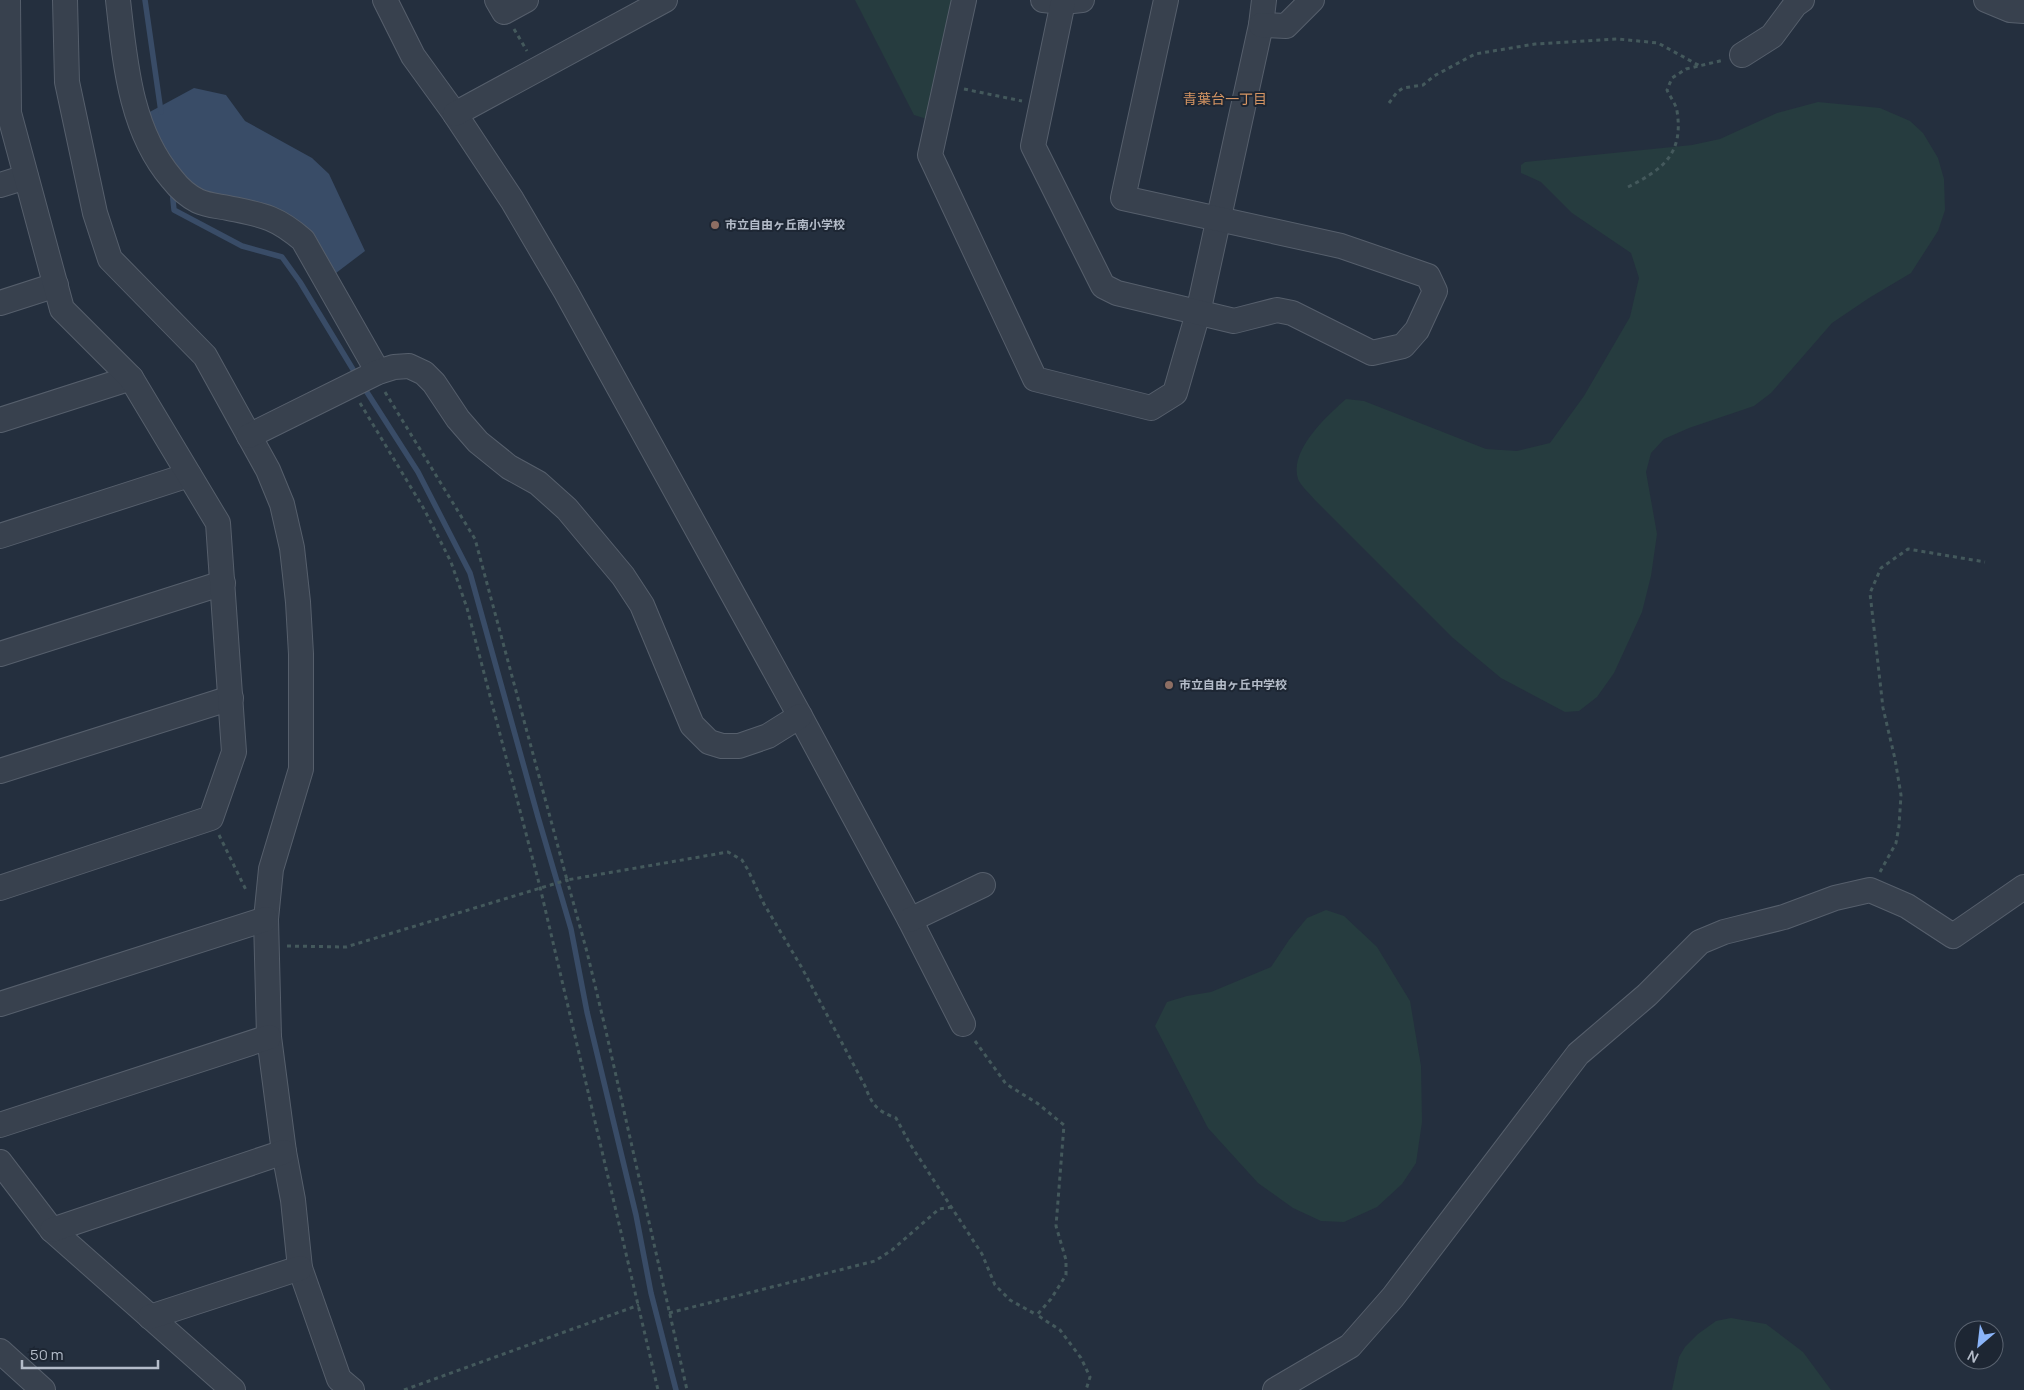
<svg xmlns="http://www.w3.org/2000/svg" width="2024" height="1390" font-family="Manrope,'Noto Sans JP',sans-serif">
<style>
.green{fill:#263c3f}
.water{fill:#394c67}
.lines{fill:none;stroke-linecap:round;stroke-linejoin:round}
.stream{stroke:#394c67;stroke-width:5.5}
.minor-casing{stroke:#565f6c;stroke-width:26}
.path{stroke:#44595c;stroke-width:3;stroke-dasharray:4 4;stroke-linecap:butt}
.minor{stroke:#38414e;stroke-width:24}
.education-dot{fill:#8d6e63;stroke:#1d2633;stroke-width:2}
.labels{text-anchor:middle;stroke-width:4;stroke-linejoin:round;paint-order:stroke}
.poi-label{font-size:12px;font-weight:bold;fill:#b4bcc9;stroke:#1d2633;text-anchor:start}
.neighbourhood-label{font-size:14px;fill:#d59563;stroke:#1d2633}
</style>
<rect width="100%" height="100%" fill="#242f3e"/>
<g class="green">
<polygon points="855,0 956,0 930,120 914,115"/>
<path d="M1818 102 1880 108 1910 121 1923 133 1938 158 1944 179 1945 210 1938 231 1911 273 1869 298 1832 323 1771 393 1754 406 1689 428 1664 439 1651 453 1646 472 1657 534 1651 576 1642 612 1614 673 1597 697 1579 711 1565 712 1501 678 1453 638 1315 500C1310 494 1301 486 1298 479 1289 450 1327 416 1346 399L1364 401 1486 449 1517 451 1550 443 1584 396 1630 317 1639 278 1631 253 1572 213 1541 182 1521 173V165L1525 162 1692 145 1720 139 1777 113Z"/>
<polygon points="1326,910 1344,916 1377,947 1410,1001 1421,1066 1422,1122 1416,1163 1402,1184 1377,1207 1344,1222 1321,1221 1293,1208 1258,1183 1208,1128 1155,1026 1167,1002 1187,996 1211,992 1271,967 1289,940 1307,918"/>
<polygon points="1731,1318 1766,1324 1803,1352 1831,1390 1672,1390 1679,1357 1685,1347 1698,1334 1716,1321"/>
</g>
<polygon class="water" points="194,88 226,95 245,121 312,158 329,174 365,251 336,273 293,217 273,207 202,192 181,179 146,114"/>
<g class="lines">
<g class="stream">
<polyline points="145,0 161,112"/>
<polyline points="172,190 174,210 242,246 282,257 300,282 357,376"/>
<polyline points="363,386 418,472 470,573 538,817 571,929 587,1012 636,1215 651,1293 676,1390"/>
</g>
<g class="minor-casing">
<g id="minor">
<polyline points="65,0 67,82 95,213 110,259 205,356 268,470 282,504 292,548 298,602 301,654 301,769 271,869 266,919 269,1037 284,1152 293,1200 300,1268 339,1379 352,1390"/>
<path d="M118 0C125 62 130 130 172 179 179 188 188 196 198 201 206 205 218 206 228 208 262 215 275 216 303 240L378 372"/>
<polyline points="385,0 413,56 455,114 512,200 566,292 800,716 910,920 963,1024"/>
<polyline points="497,0 504,12 526,0"/>
<polyline points="964,0 930,155 1035,379 1151,408 1175,393 1198,313 1261,25 1264,0"/>
<polyline points="1043,0 1063,2 1082,0"/>
<polyline points="1986,0 2010,10 2024,11"/>
<polyline points="1063,2 1033,146 1103,286 1117,293 1234,321 1277,310 1292,313 1372,353 1403,346 1417,330 1435,291 1428,276 1341,246 1123,198 1166,0"/>
<polyline points="1261,25 1286,26 1312,0"/>
<polyline points="1742,55 1772,36 1795,5 1802,0"/>
<polyline points="455,114 665,0"/>
<polyline points="0,185 26,177"/>
<polyline points="0,303 56,285"/>
<polyline points="0,420 131,378"/>
<polyline points="249,436 378,372 394,367 409,366 424,373 434,383 458,419 478,442 509,467 538,483 567,509 623,576 642,605 692,725 709,742 722,746 739,746 768,736 800,716"/>
<polyline points="0,536 189,475"/>
<polyline points="0,654 223,583"/>
<polyline points="0,771 231,698"/>
<polyline points="0,888 211,818 234,752 218,523 131,378 62,309 9,113 8,0"/>
<polyline points="910,920 983,885"/>
<polyline points="0,1004 266,919"/>
<polyline points="0,1125 269,1037"/>
<polyline points="0,1162 52,1230 233,1390"/>
<polyline points="52,1230 284,1152"/>
<polyline points="150,1317 300,1268"/>
<polyline points="0,1351 43,1390"/>
<polyline points="1275,1390 1350,1346 1393,1297 1578,1054 1647,995 1700,942 1724,932 1784,917 1835,898 1870,890 1907,906 1953,936 2024,887"/>
</g>
</g>
<g class="path">
<polyline points="514,29 527,51"/>
<polyline points="964,89 1022,101"/>
<polyline points="1389,103 1397,92 1403,88 1423,85 1434,76 1475,54 1535,44 1618,39 1658,43 1700,66"/>
<path d="M1628 187C1662 170 1684 154 1677 111 1676 104 1670 97 1667 90L1672 78 1686 69 1724 60"/>
<path d="M385 392 475 539 567 880 728 852 742 860 748 870 764 904 802 968 865 1086C872 1105 877 1111 896 1118L910 1144 982 1254 995 1285 1010 1300 1037 1315"/>
<polyline points="360,403 424,509 451,562 467,608 540,887 658,1390"/>
<polyline points="219,835 247,892"/>
<polyline points="1880,872 1896,843 1899,826 1901,795 1895,759 1883,708 1870,593 1881,568 1908,549 1985,562"/>
<polyline points="287,946 346,947 567,880 587,952 605,1027 687,1390"/>
<polyline points="975,1041 1006,1084 1037,1103 1064,1125 1056,1226 1066,1260 1066,1275 1051,1299 1037,1315 1060,1330 1081,1358 1090,1377 1086,1390"/>
<polyline points="669,1313 875,1261 892,1250 939,1209 952,1207"/>
<polyline points="404,1390 639,1305"/>
</g>
<use href="#minor" class="minor"/>
</g>
<g class="education-dot">
<circle cx="715" cy="225" r="5"/>
<circle cx="1169" cy="685" r="5"/>
</g>
<g class="labels">
<g class="poi-label">
<text x="725" y="229">市立自由ヶ丘南小学校</text>
<text x="1179" y="689">市立自由ヶ丘中学校</text>
</g>
<g class="neighbourhood-label">
<text x="1225" y="104">青葉台一丁目</text>
</g>
</g>
<g transform="translate(1979 1345) rotate(208)"><circle r="24" fill="#1d2633" stroke="#59626f"/>
<path d="M0-4L9 19L0 12L-9 19Z" fill="#8ab4f8"/>
<text y="-8" font-size="14" font-weight="bold" text-anchor="middle" fill="#b4bcc9">N</text>
</g>
<path d="M22 1360v8h136v-8" fill="none" stroke="#b4bcc9" stroke-width="2.5"/>
<text x="30" y="1360" font-size="15" fill="#b4bcc9" stroke="#1d2633" stroke-width="4" paint-order="stroke">50 m</text>
</svg>
